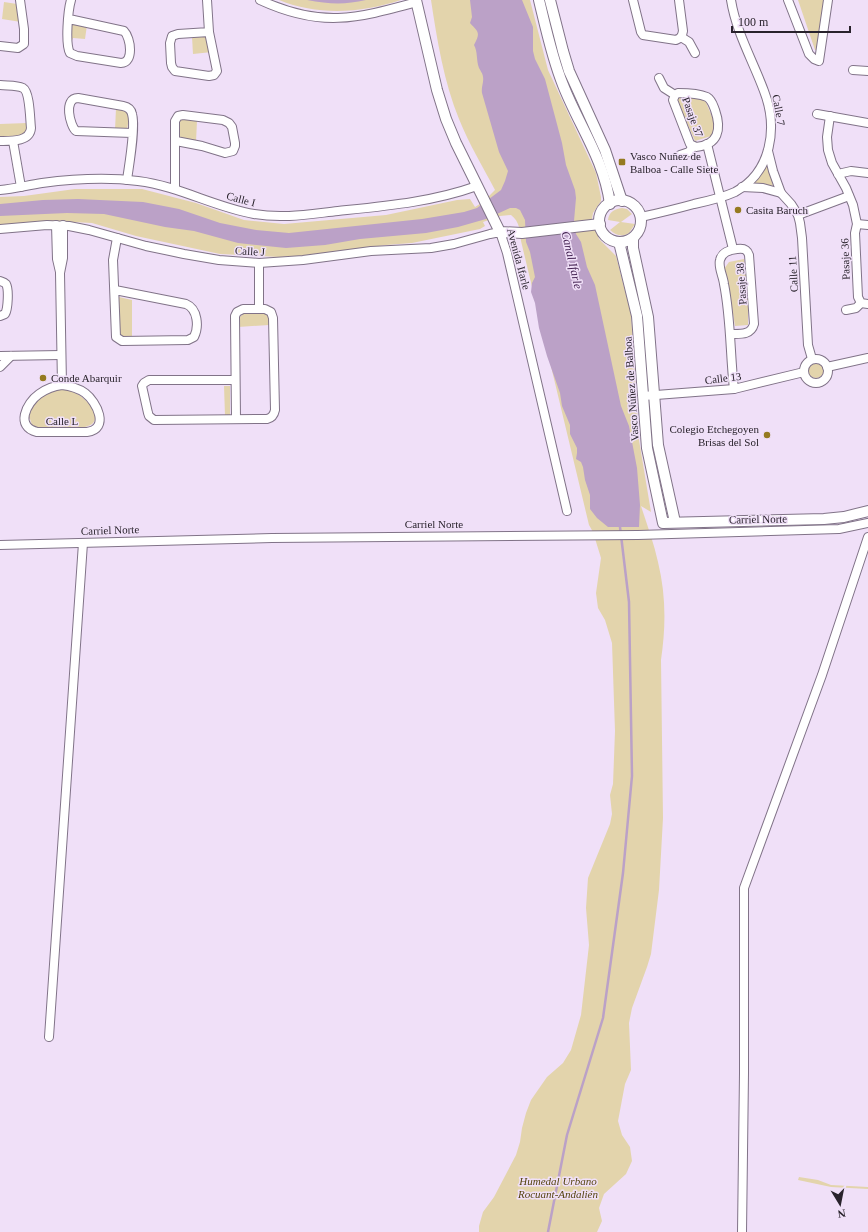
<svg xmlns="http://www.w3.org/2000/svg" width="868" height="1232" font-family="'Times New Roman',serif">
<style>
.green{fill:#e3d4ac}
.water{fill:#bba1c7}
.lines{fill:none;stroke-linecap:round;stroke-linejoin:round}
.stream{stroke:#bba1c7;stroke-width:2.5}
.minor-casing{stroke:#817388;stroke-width:10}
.tertiary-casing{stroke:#817388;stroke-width:12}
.minor{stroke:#fff;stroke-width:8}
.tertiary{stroke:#fff;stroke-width:10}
.poi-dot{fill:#957a21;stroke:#f0e0f8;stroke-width:1.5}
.labels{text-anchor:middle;stroke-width:3;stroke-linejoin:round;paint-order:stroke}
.street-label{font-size:11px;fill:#29232c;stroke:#f0e0f8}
.poi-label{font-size:11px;fill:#29232c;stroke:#f0e0f8;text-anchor:start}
.park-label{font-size:11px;font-style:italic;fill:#55440e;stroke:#f0e0f8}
.water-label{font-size:12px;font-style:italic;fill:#411f4f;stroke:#f0e0f8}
</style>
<rect width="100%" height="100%" fill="#f0e0f8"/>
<g class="green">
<path d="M279 0H401C362 13 318 16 279 0Z"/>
<path d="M431 0H530L548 70 596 173 601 197V201L593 213 592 219 599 239 616 256 631 314 639 440 651 512 641 506C647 525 654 543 658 562 666 595 666 626 661 660L663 818 659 890 651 954 647 967 632 1008 629 1023 631 1070 625 1084 618 1121 622 1135 630 1147 632 1161 626 1174 604 1194 599 1208 602 1221 597 1232H479V1226L483 1212 494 1197 516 1155 520 1142 522 1128 526 1113 531 1100 547 1077 563 1063 571 1050 581 1015 589 945 586 908 588 878 610 824 612 814 610 795 613 784 615 731 612 643 605 620 598 608 596 593 601 558 593 532 589 525 521 241C520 231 520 222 511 215L500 216 483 222 485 226 480 229 412 243 386 245 317 255 279 257 220 254 136 236 92 223 53 221 0 225V197L24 196 75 189H142L196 203 244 220 284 224 386 215 457 200 470 199 475 207 483 202 495 190C483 167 469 144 459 119 444 82 437 40 431 0Z"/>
<polygon points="798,0 825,0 818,50 815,50"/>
<polygon points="4,2 17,4 21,22 2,19"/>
<polygon points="72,23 87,25 85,39 73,38 70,46"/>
<polygon points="206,36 208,37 212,52 193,54 192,37"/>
<polygon points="678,96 705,100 713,119 715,127 711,136 695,141 677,100"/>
<polygon points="116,108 127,110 129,117 127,130 115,130"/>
<polygon points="181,119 197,121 196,142 178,138 178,123"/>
<polygon points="27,123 27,132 23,135 0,137 0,124"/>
<polygon points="768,164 773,186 762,184 752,184 756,180"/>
<path d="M622 208 627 209 632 214 621 222 635 224 629 233C623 237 616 236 610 230L620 222 608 220C609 212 614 209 622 208Z"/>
<polygon points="744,259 748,295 748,325 735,326 729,289 724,269 729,262"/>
<polygon points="119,297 132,300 132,337 120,336"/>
<polygon points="263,312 268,316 269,325 238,327 239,318 243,314"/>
<circle cx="816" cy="370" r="8"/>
<polygon points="224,386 230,386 230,416 225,416"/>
<path d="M61 389C82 389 111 421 85 427L39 428 32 425 29 416C32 400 46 392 61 389Z"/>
<polygon points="799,1177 818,1180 831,1185 868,1187 868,1189 831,1187 798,1180"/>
</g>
<g class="water">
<path d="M307 0H366C344 5 329 4 307 0Z"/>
<path d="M470 0H522L533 27V51L535 59 545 79 562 143 566 165 575 190 576 198 574 221 576 234 581 242 587 267 595 285 621 406 629 426 637 468 640 505 639 527H608L597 518 590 509V495L585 480 583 467 581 462 576 459 577 453V448L570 434V425L562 406 560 393 547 356 539 328 535 303 531 292 532 283 535 277 530 252 526 242 525 220 520 210 516 208H510L486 219 458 227 426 233 360 239 325 245 286 248 238 243 194 231 165 227 104 214 67 213 0 216V204L43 200 78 199 143 202 179 209 220 223 256 230 289 233 422 219 464 212 477 208 501 190 505 181 508 171 499 152 482 93C481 87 484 82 483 77 483 74 480 70 479 68 476 60 478 52 474 45 481 32 478 32 470 23L472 17Z"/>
</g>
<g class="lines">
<polyline class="stream" points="548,1232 567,1135 603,1018 623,873 632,776 629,602 620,527"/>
<g class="minor-casing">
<g id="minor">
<polyline points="207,0 209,32 217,71 214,75 209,76 175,71 172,67 171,63 170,43 172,36 178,34 209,32"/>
<path d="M260 0C321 28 355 19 417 2"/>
<polyline points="633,0 641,32 643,35 676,40 680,38 682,35 683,31 679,0"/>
<polyline points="788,0 809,54 814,59 819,61 828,0"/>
<path d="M69 19 124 31C131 38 134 63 121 63L77 56 70 53C65 44 68 10 71 0"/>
<polyline points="681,37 689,42 695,53"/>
<polyline points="0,46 18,48 24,44 24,29 20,0"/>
<polyline points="853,70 868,71"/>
<polyline points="659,78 664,88 675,95"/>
<path d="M0 85C7 86 16 85 23 88 30 92 30 120 31 128 30 142 11 141 0 141"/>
<path d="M678 93C686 93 700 94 707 97 712 100 713 105 715 110 722 130 718 145 696 147L690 144 673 100 675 95Z"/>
<polyline points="817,114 868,123"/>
<polyline points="830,116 827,137 828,150 832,163 846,188 853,205 857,224 855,233 858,297 861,303 868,304"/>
<polyline points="13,141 21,187"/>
<polyline points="707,144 733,249"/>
<polyline points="768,151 773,171 781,193 791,204 798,215 800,223 802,238 808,345 812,359"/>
<polyline points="680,155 689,152 693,146"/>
<polyline points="838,174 851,171 868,173"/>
<path d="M127 180C129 165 136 127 132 114 131 109 128 107 123 106L78 98C63 98 70 126 76 131L132 133"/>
<polyline points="742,187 763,188 781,193"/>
<polyline points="175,189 175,121 178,116 183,115 223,120 229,123 232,127 235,143 235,146 233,151 225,153 202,146 176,141"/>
<path d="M0 190C14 189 28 185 42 183 73 179 106 177 138 181 179 186 214 207 254 214 283 219 310 214 338 211 386 206 432 202 477 186"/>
<polyline points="798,215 849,196"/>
<path d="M641 217C659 213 676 209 694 204 708 201 722 198 735 192 772 172 778 127 764 91 753 61 736 32 731 0"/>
<polyline points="857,224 868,225"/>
<polyline points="56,225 57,259 60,272"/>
<polyline points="0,229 47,225 69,226 89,230 146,246 184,254 219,260 259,263 303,260 371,251 431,248 454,244 490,234 500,232 507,253 567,511"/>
<path d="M0 281C3 282 4 282 6 284 9 289 8 309 5 314L0 316"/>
<path d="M115 290 186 304C198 309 199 327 194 337L188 340 122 341 116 337 113 260 117 238"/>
<polyline points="259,308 259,263"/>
<polyline points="846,310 856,308 861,303"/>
<path d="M731 334C741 334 751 335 754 324L749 255C747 249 743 248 737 249 729 250 722 252 720 260 718 267 723 276 724 284 731 319 730 354 734 389"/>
<polyline points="0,356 61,355"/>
<circle cx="816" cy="371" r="12"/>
<polyline points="0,367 11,356"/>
<polyline points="827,367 868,358"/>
<path d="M235 380H149L144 383 142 386 148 413 149 416 154 420 267 419C272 418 274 415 275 410L273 318 271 312 265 309H243L237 312 235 316 236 419"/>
<path d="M62 385C70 386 78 388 85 393 97 402 110 429 87 432H37C15 427 26 403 39 394 46 389 53 386 62 385Z"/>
<polyline points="62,385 60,273 63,258 63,225"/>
<polyline points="643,396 734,389 804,372"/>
<polyline points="0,545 272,538 638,535 839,529 868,523"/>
<polyline points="49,1037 83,543"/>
<polyline points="742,1232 744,1073 744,888 822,675 868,537"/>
</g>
</g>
<g class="tertiary-casing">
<g id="tertiary">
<polyline points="416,0 437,90 446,119 456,143 500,232 522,233 600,224"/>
<path d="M539 0C546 29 552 58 563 85 579 126 604 159 610 204"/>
<polyline points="550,0 563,51 569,71 605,150 622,201"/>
<circle cx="620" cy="221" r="21"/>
<polyline points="633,239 633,248 648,317 658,445 675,522"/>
<polyline points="619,242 637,316 647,448 663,523 824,519 844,517 868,511"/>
</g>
</g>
<use href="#minor" class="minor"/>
<use href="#tertiary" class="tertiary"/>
</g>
<g class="poi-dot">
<rect x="618" y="158" width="8" height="8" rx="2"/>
<circle cx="738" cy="210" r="4"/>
<circle cx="43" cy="378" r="4"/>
<circle cx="767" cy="435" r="4"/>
</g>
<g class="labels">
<g class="street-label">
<text transform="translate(779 110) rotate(80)" y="4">Calle 7</text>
<text transform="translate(693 117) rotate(70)" y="4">Pasaje 37</text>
<text transform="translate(241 199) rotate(15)" y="4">Calle I</text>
<text transform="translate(250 251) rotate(3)" y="4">Calle J</text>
<text transform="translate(519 259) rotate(75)" y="4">Avenida Ifarle</text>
<text transform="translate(845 259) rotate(-92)" y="4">Pasaje 36</text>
<text transform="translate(793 274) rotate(-93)" y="4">Calle 11</text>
<text transform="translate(741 284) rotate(-94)" y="4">Pasaje 38</text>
<text transform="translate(723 378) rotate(-7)" y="4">Calle 13</text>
<text transform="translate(631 389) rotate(-94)" y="4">Vasco Núñez de Balboa</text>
<text x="62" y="425">Calle L</text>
<text transform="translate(758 519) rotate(-1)" y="4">Carriel Norte</text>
<text x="434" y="528">Carriel Norte</text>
<text transform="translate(110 530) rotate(-2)" y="4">Carriel Norte</text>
</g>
<g class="poi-label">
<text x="630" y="160">Vasco Nuñez de<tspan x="630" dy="13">Balboa - Calle Siete</tspan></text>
<text x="746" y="214">Casita Baruch</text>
<text x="51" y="382">Conde Abarquir</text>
<text x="759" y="433" text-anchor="end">Colegio Etchegoyen<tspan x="759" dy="13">Brisas del Sol</tspan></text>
</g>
<g class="park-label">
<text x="558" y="1185">Humedal Urbano<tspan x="558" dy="13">Rocuant-Andalién</tspan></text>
</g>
<g class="water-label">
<text transform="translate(572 260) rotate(77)" y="4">Canal Ifarle</text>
</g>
</g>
<g transform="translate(840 1204) rotate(170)" stroke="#f0e0f8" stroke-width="3" paint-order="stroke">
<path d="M0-3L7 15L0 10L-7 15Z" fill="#29232c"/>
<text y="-6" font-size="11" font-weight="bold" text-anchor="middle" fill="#29232c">N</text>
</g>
<path d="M732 26v6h118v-6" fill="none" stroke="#29232c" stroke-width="2"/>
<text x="738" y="26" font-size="12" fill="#29232c" stroke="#f0e0f8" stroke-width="3" paint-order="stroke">100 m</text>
</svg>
